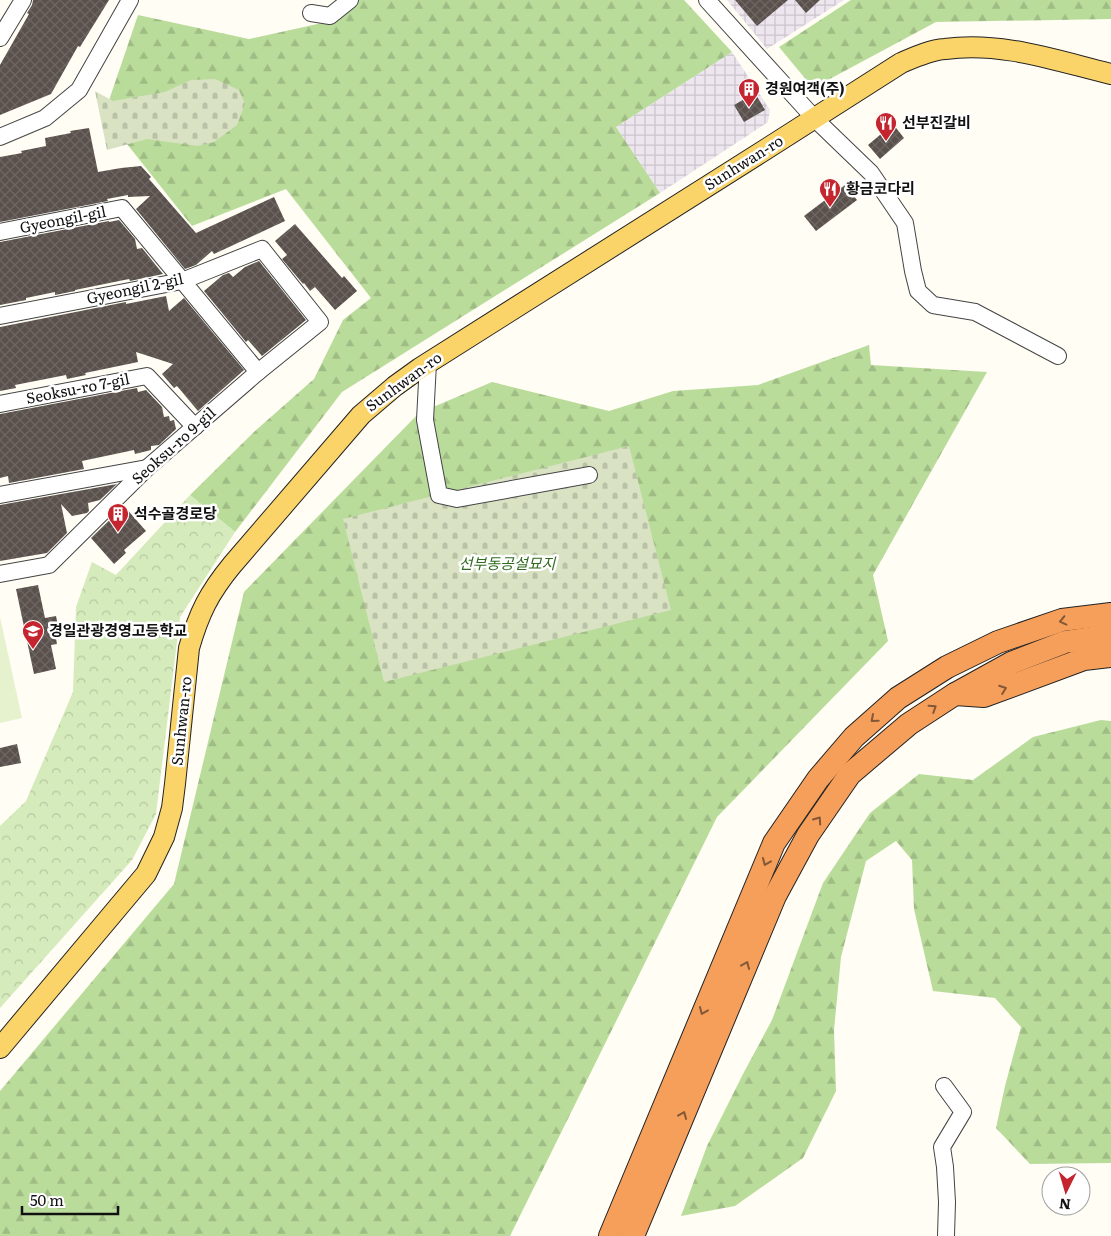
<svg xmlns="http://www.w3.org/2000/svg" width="1111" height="1236" font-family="Literata,'Noto Sans KR',serif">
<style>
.industrial{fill:url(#industrial-grid)}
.forest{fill:url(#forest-firs)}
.cemetery{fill:url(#cemetery-stones)}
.park{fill:url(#park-crowns)}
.pitch{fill:#e6f2ce}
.building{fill:url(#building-cross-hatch)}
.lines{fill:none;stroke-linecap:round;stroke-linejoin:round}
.minor-casing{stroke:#444;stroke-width:18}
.major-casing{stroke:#222;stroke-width:22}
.highway-casing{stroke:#222;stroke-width:24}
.minor{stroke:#fff;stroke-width:16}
.major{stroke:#fad469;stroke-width:20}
.highway{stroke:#f69f5b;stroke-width:22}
.oneway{stroke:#845836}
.labels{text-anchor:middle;stroke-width:5;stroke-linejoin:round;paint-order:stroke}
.poi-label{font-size:15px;font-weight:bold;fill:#111;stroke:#fff;text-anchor:start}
.street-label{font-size:15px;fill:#111;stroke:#fff}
.park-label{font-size:15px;font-style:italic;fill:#306b1e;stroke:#fff}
</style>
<defs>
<pattern id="industrial-grid" width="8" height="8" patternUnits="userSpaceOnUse" patternTransform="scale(1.25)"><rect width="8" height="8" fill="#eee6ef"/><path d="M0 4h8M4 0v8" fill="none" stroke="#cbc4cc"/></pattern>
<pattern id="forest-firs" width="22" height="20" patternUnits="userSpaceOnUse" patternTransform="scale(1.25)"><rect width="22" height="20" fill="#badc9b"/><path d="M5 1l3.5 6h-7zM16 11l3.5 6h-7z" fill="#9fbc84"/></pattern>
<pattern id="cemetery-stones" width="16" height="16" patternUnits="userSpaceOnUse" patternTransform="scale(1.25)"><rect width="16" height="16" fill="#d9e3c3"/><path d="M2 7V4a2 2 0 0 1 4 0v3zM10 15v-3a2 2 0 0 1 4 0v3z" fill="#b9c2a6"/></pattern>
<pattern id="park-crowns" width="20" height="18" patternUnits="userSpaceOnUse" patternTransform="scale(1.25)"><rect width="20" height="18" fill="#d5ebbc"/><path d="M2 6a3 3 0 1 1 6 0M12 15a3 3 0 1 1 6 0" fill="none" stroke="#b6c8a1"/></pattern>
<pattern id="building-cross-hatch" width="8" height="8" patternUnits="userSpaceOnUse" patternTransform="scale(1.25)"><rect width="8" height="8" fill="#5a514d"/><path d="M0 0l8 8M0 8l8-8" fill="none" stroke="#6d6662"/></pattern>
</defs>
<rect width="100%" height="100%" fill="#fffdf4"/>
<g class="industrial">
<polygon points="727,0 844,0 767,49"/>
<polygon points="732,52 770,110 768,122 660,193 616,127"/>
</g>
<g class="forest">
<polygon points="353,0 684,0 732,52 616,127 660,193 342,392 235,532 190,495 255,431 314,379 343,320 371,298 286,189 192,226 104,115 138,15 249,39 331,21"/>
<polygon points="851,0 1111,0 1111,19 936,22 813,88 779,47"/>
<polygon points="869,345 871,365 987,372 873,575 888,641 717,817 510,1236 0,1236 0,1091 174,884 244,592 419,413 492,382 609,411 673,391 758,385"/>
<polygon points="1101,720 1111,721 1111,1163 1030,1164 996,1128 1005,1086 1021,1027 995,998 933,991 914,909 912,860 896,841 866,861 841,957 834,1030 836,1091 803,1158 735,1206 681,1216 707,1146 743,1074 772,1020 823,883 870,813 919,774 973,780 1033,737"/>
</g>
<g class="cemetery">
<polygon points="215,79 239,90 245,104 237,125 214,142 198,146 147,139 107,150 95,91 113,101 165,92 191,80"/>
<polygon points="629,446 671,610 384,682 343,519"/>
</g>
<polygon class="park" points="190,495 235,532 180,617 156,814 132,860 0,1008 0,826 26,801 73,692 76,607 92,562 116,575"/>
<polygon class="pitch" points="0,617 22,718 0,723"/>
<g class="building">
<polygon points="33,0 109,0 80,47 78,46 51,94 0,115 0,65 29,14 27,13 32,5"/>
<polygon points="735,0 788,0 757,26"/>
<polygon points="795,0 820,0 806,13"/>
<polygon points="755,93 765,110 744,122 734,105"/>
<polygon points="893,124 904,138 880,159 868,145"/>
<polygon points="89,128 98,172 121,168 141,166 151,177 149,179 196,233 274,197 285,221 214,254 212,251 196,265 185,269 136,209 150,196 128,197 128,195 107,199 108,201 0,222 0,157 22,153 21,151 46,146 45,138 71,133 70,131"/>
<polygon points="845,185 857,200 816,231 804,216"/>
<polygon points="119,220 135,239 137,249 142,248 163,274 130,281 129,279 75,290 75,291 55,295 55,292 26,298 26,300 0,305 0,242 109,221 109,222"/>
<polygon points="295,224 342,278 344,276 357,291 335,310 315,287 310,291 304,283 303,284 282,259 287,255 275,241"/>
<polygon points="259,261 306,320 262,356 248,340 246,342 204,291 223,275 229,273 233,277 245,267"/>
<polygon points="166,296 169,311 184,298 244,370 198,411 177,386 174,388 162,374 173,364 136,352 138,362 85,373 86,375 67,379 66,375 15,385 16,388 0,391 0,327 126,302 126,304"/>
<polygon points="137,388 138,392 146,390 162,407 164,417 169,416 170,421 174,420 176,429 159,445 151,446 151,450 135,454 134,450 82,461 84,469 9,483 8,476 0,478 0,414"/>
<polygon points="117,484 100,500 88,503 89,511 87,513 72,516 61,504 67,533 47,553 0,561 0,505"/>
<polygon points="124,506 146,531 124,550 126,553 114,564 91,538"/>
<polygon points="38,585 45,618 56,616 58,626 54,627 57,644 51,645 56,669 34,674 16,589"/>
<polygon points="17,744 21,763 0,767 0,748"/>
</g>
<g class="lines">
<g class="minor-casing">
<g id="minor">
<polyline points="707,0 815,119 871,173 905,223 913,271 918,291 933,305 975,312 1058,356"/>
<polyline points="311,13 330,16 350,0"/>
<polyline points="0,38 23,0"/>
<polyline points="0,137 45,118 79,90 130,0"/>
<polyline points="0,232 122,208 258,372"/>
<polyline points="0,316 182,281 262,249 320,322 258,372 147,468 49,565 0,574"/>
<polyline points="428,363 425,420 439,495 457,499 589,475"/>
<polyline points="0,404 147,376 195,427"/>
<polyline points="0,495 147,468"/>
<polyline points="944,1086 963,1112 942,1147 945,1167 947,1202 946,1236"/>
</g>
</g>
<g class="major-casing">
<path id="major" d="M0 1048 146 874 164 837 172 808 175 784 189 648C199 613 209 593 232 565L361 415 395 386 420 368 760 153 901 63C915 57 930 50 945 49 1001 41 1057 61 1111 74"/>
</g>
<g class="highway-casing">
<g id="highway">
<polyline points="955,694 984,696 1084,659 1111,656"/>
<polyline points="610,1236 774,843 818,779 854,737 898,698 947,667 998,642 1062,620 1111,614"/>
<polyline points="633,1236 775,896 808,835 850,774 909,724 955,694 1011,663 1065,642 1111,635"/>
</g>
</g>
<use href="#minor" class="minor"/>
<use href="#major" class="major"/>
<use href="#highway" class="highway"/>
</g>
<defs><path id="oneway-chevron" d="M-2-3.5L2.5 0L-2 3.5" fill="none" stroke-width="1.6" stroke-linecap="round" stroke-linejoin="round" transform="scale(1.25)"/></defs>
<g class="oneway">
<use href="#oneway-chevron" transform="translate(1063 621) rotate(167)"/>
<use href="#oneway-chevron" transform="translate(1003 689) rotate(-20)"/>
<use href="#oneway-chevron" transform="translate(933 708) rotate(-33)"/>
<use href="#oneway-chevron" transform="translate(874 719) rotate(139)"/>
<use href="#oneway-chevron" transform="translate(818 820) rotate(-55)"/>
<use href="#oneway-chevron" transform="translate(766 862) rotate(113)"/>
<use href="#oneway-chevron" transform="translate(746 965) rotate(-67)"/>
<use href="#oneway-chevron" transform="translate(703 1011) rotate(113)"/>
<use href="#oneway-chevron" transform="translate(683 1115) rotate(-67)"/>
</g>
<defs>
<g id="building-pin" transform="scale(1.125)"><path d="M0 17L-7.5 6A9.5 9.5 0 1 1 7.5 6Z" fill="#c5252f" stroke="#fff"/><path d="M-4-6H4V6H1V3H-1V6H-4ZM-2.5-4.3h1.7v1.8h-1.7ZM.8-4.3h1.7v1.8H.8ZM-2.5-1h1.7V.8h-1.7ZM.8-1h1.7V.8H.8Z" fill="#fff"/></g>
<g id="restaurant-pin" transform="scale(1.125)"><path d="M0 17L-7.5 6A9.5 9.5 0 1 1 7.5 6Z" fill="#c5252f" stroke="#fff"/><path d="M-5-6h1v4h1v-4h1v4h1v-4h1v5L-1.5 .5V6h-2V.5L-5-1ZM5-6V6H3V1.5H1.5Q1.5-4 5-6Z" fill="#fff"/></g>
<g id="school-pin" transform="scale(1.125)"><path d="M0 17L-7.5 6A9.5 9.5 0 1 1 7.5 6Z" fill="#c5252f" stroke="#fff"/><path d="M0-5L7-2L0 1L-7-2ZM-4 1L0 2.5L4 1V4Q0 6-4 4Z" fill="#fff"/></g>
</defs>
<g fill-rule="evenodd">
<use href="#building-pin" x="749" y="89"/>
<use href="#restaurant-pin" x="886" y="123"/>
<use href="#restaurant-pin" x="830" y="189"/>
<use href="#building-pin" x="118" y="514"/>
<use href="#school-pin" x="33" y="631"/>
</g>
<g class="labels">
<g class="poi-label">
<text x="765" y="94">경원여객(주)</text>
<text x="902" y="128">선부진갈비</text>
<text x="846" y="194">황금코다리</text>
<text x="134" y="519">석수골경로당</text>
<text x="49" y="636">경일관광경영고등학교</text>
</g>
<g class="street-label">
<text transform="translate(744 163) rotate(-32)" y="5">Sunhwan-ro</text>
<text transform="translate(63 220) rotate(-11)" y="5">Gyeongil-gil</text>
<text transform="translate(135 289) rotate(-12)" y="5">Gyeongil 2-gil</text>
<text transform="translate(404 382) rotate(-36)" y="5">Sunhwan-ro</text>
<text transform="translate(78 389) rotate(-11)" y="5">Seoksu-ro 7-gil</text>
<text transform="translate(174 446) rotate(-42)" y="5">Seoksu-ro 9-gil</text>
<text transform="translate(182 721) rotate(-84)" y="5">Sunhwan-ro</text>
</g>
<g class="park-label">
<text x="507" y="569">선부동공설묘지</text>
</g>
</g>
<g transform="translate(1066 1191) rotate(185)"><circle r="24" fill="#ffffff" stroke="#a0a0a0"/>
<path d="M0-4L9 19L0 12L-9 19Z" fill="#c5252f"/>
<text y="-8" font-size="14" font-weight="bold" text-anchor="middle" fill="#111111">N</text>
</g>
<path d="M22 1206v8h96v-8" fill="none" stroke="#111111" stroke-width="2.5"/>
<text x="30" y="1206" font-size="15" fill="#111111" stroke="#ffffff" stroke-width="4" paint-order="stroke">50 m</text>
</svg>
